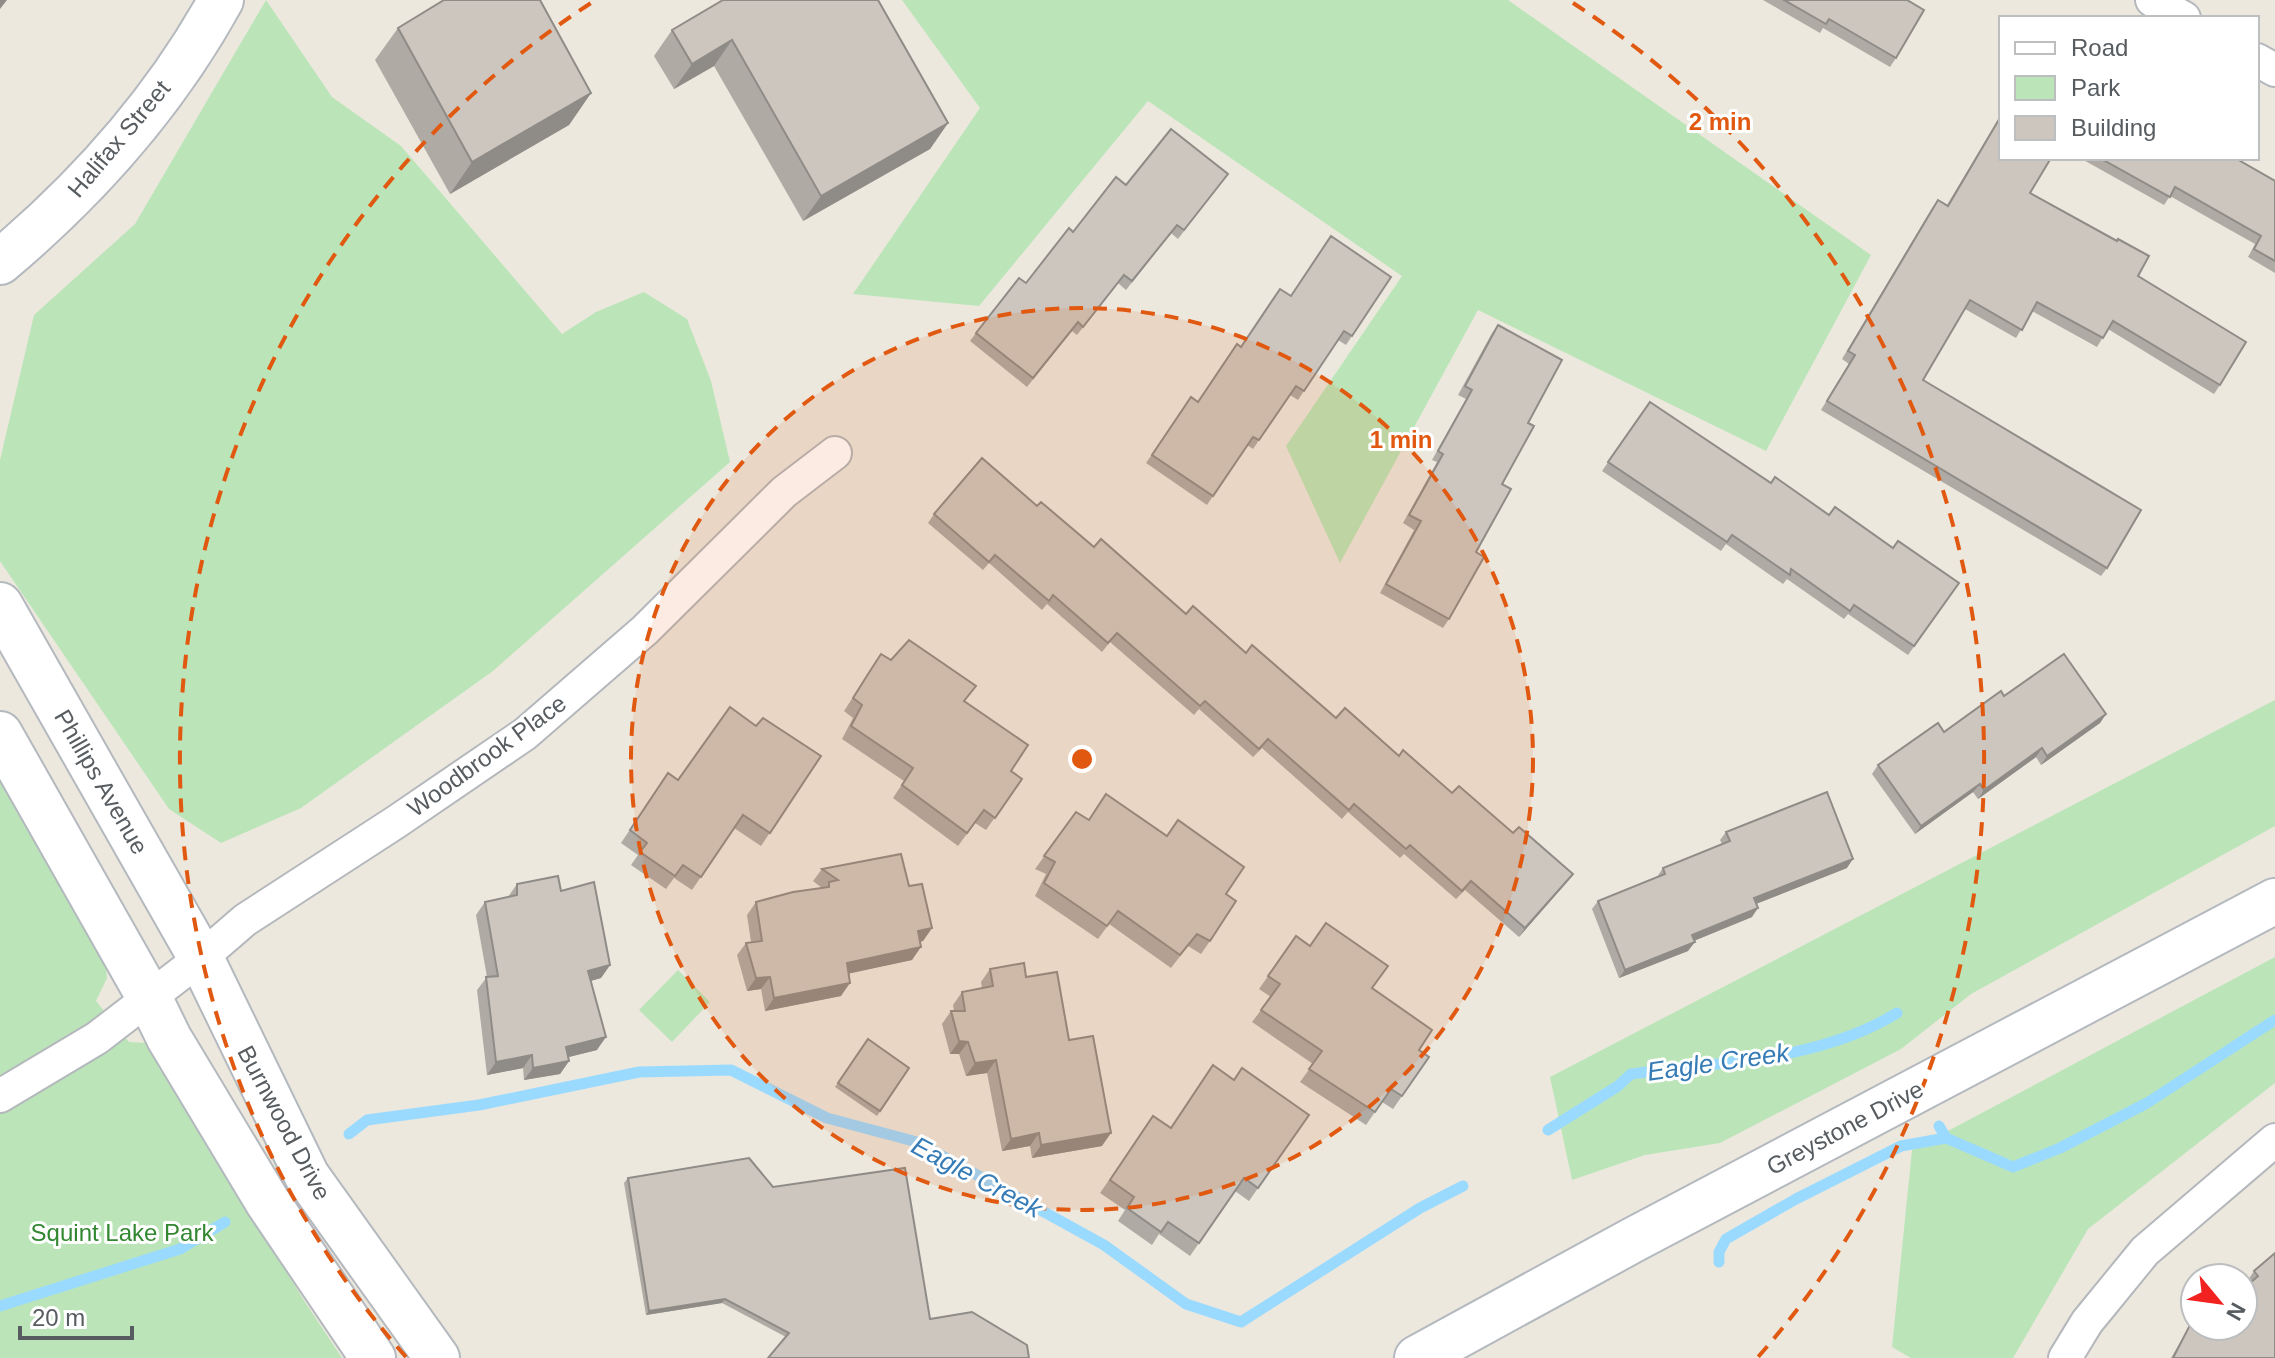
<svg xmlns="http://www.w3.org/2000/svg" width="2275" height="1358" font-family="Arial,sans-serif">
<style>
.green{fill:#bbe5b8}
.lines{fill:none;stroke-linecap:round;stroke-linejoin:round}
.stream{stroke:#9bdaff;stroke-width:11}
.street-casing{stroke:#b4b8bc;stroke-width:36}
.secondary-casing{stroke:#b4b9bf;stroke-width:48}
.street{stroke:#fff;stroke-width:32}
.secondary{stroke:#fff;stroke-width:44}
.wall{fill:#afaaa4}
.shaded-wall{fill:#8f8b86}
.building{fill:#ccc6bf;stroke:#8f8b86;stroke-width:2}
.ring{fill:none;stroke:#e15910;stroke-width:4;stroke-dasharray:14 10}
.labels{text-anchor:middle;stroke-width:6;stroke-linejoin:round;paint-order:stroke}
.street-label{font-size:24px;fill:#575c60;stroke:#fff}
.park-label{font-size:24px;fill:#328730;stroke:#fff}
.water-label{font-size:26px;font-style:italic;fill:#357bb5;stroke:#fff}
.centre{fill:#e15910;stroke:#fff;stroke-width:4}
.ring-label{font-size:24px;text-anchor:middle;font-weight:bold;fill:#e15910;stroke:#fff;stroke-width:6;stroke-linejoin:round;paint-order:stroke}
</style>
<rect width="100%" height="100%" fill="#ece8de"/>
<g class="green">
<polygon points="266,0 332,97 401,146 562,334 596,312 644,292 687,319 711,381 730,462 493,671 301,808 221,843 169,809 0,561 0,460 34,315 135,224"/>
<polygon points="902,0 1508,0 1871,255 1766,451 1478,310 1340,563 1286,446 1402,276 1148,101 979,306 853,294 980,108"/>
<polygon points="2275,700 2275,826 1971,994 1901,1049 1720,1143 1645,1155 1572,1180 1550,1077"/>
<polygon points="0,779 105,958 107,978 96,1001 129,1042 149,1043 303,1299 342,1358 0,1358"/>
<polygon points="2275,957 2275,1083 2088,1229 2013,1358 1911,1358 1892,1347 1912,1150"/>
<polygon points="678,970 710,1002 672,1042 639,1010"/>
</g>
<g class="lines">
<g class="stream">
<polyline points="1939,1126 1946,1138 2013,1167 2060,1148 2147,1103 2275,1020"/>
<path d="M1548 1130 1618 1086 1631 1074C1720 1062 1819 1061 1897 1013"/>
<polyline points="349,1134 367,1120 479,1105 639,1072 731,1070 827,1118 917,1142 1104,1245 1186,1304 1241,1322 1420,1208 1463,1186"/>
<polyline points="1719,1262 1719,1252 1726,1239 1796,1199 1901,1146 1946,1138"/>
<polyline points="0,1306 180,1249 225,1222"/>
</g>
<g class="street-casing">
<g id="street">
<polyline points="2152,0 2184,18"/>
<polyline points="2257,60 2275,70"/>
<polyline points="0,1096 97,1038 201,958 245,920 396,822 525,734 645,630 784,492 835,453"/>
<polyline points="2065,1358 2087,1322 2145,1251 2275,1140"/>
</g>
</g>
<g class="secondary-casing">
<g id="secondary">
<path d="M0 262C87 189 166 100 221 0"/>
<polyline points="0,605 201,958 307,1176 437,1358"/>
<polyline points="0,734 149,997 169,1038 267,1201 373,1358"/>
<polyline points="1417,1358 1633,1240 2275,901"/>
</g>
</g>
<use href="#street" class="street"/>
<use href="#secondary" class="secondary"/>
</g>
<g class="wall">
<polygon points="723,0 948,123 930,149 803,221 714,66 674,89 654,56 672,30"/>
<polygon points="1763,0 1907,0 1896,58 1890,67 1823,28 1820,33"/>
<polygon points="398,28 591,93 569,125 450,194 375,60"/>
<polygon points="2001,115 2001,158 2030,193 2138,276 2220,385 2214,394 2108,329 2097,347 2032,311 2016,338 1965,309 1923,380 2107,568 2101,576 1821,410 1849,364 1842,359 1932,208 1938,200 1947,205"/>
<polygon points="2080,158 2235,158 2275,181 2275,273 2248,257 2255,244 2170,196 2164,205"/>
<polygon points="1228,174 1178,239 1171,233 1126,290 1118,283 1077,335 1072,331 1027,387 970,341 976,333 1026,283 1073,232 1126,185"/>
<polygon points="1391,277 1346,345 1338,340 1298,400 1290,395 1253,449 1247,445 1207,505 1146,463 1191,397 1198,402 1241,346 1291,296"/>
<polygon points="1498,325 1528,423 1449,619 1443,628 1380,593 1414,530 1403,523 1437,462 1432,460 1466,399 1458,395 1492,333"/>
<polygon points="1650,402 1771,483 1959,583 1908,655 1848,614 1844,619 1787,579 1783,584 1726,544 1721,551 1602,471"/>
<polygon points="1037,506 1186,614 1246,653 1336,718 1399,756 1452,793 1573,874 1519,937 1465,890 1456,899 1404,854 1400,858 1348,812 1342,819 1262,748 1253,757 1199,709 1194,715 1110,642 1102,652 1047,604 1042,610 989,563 983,570 928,523 934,514"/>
<polygon points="881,654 965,702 1011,771 1022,779 986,830 975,823 958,846 893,798 904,781 842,739 853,718 844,711"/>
<polygon points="2004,696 2106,714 2100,723 2041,765 2036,757 1978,799 1973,792 1915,834 1872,774 1878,765 1944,732"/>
<polygon points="756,726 821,756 761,846 734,828 692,890 674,878 666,889 631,865 638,855 621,843 668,773 678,780"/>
<polygon points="1076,812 1089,820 1226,894 1210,941 1201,954 1188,946 1171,968 1109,924 1098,939 1035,896 1046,874 1035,869"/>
<polygon points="1726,832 1847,868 1756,904 1752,917 1694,941 1688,951 1619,978 1592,909 1598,901 1657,877 1663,868 1722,844 1720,840"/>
<polygon points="822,869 909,886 932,928 923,941 920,942 912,960 848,973 841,996 765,1011 761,989 747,991 737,955 746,943 751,942 747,915 756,902 822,888 813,881"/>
<polygon points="517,884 561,891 610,965 601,978 591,981 597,1050 568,1057 569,1061 560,1074 524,1080 523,1068 487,1075 477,990 487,977 476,915 485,902 508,897"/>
<polygon points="1296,936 1372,989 1419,1050 1429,1057 1393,1109 1382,1102 1366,1125 1300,1082 1313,1064 1252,1022 1271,997 1259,989"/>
<polygon points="990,969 1026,977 1069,1040 1102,1146 1032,1158 1030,1146 1002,1151 987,1073 966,1076 959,1054 950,1054 942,1024 951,1011 954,1011 953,1005 962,992 982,988 981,982"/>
<polygon points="868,1039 909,1068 877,1116 835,1087"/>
<polygon points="1234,1080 1309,1115 1249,1201 1235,1191 1190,1256 1159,1234 1152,1245 1118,1221 1125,1210 1100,1193 1153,1116 1170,1128"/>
<polygon points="628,1178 773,1187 930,1319 1027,1345 786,1337 722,1303 646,1315 624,1183"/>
<polygon points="2275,1253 2275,1358 2171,1358 2190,1325 2198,1329 2250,1282 2248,1280 2254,1271"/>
</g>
<g class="shaded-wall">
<polygon points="0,0 7,0 0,9"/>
<polygon points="732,40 714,66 674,89 692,64"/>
<polygon points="591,93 569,125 450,194 472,162"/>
<polygon points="948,123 930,149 803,221 821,196"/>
<polygon points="2106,714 2100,723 2041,765 2047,756"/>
<polygon points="2042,748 2036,757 1978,799 1984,790"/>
<polygon points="1980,784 1973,792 1915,834 1921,826"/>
<polygon points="1853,859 1847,868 1748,907 1754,898"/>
<polygon points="1573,874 1567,882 1519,937 1525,928"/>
<polygon points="1758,908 1752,917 1686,944 1692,935"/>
<polygon points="932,928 923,941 909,944 918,931"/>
<polygon points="1695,942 1688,951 1619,978 1625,970"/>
<polygon points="921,947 912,960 838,976 847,963"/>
<polygon points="610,965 601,978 579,984 588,971"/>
<polygon points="770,977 761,989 747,991 756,978"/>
<polygon points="850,983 841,996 765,1011 774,998"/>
<polygon points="606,1037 597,1050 557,1060 566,1047"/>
<polygon points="959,1041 968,1042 959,1054 950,1054"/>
<polygon points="532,1055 523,1068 487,1075 496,1062"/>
<polygon points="996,1060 987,1073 966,1076 975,1063"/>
<polygon points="569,1061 560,1074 524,1080 533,1068"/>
<polygon points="1039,1133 1030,1146 1002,1151 1011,1139"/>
<polygon points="1111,1133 1102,1146 1032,1158 1041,1145"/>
<polygon points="725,1299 722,1303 646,1315 649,1311"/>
</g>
<g class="building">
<polygon points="444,0 540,0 591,93 472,162 398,28"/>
<polygon points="723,0 878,0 948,123 821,196 732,40 692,64 672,30"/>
<polygon points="1784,0 1907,0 1924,10 1896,58 1829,19 1826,24"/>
<polygon points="2001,116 2001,158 2051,158 2030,193 2117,241 2118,239 2149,256 2138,276 2246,342 2220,385 2113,321 2103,338 2037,302 2022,330 1970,300 1923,380 2141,510 2107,568 1827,401 1855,355 1848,351 1938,200 1948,206"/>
<polygon points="1171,129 1228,174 1184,230 1177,225 1132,281 1124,275 1083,327 1078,322 1033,378 976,333 1019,278 1026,283 1069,228 1073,232 1116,177 1126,185"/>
<polygon points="2100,158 2235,158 2275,181 2275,261 2254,249 2261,236 2175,187 2170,197"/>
<polygon points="1331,236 1391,277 1352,336 1344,331 1304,391 1296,386 1259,440 1253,437 1213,496 1152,455 1191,397 1198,402 1237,344 1241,347 1280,289 1291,296"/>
<polygon points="1498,325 1562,360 1528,423 1534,426 1502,484 1511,489 1476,552 1484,557 1449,619 1386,584 1421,521 1409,515 1443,454 1438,451 1472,390 1465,386"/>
<polygon points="1650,402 1771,483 1775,477 1829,515 1835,507 1893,548 1898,541 1959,583 1914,646 1854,605 1850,611 1791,569 1790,575 1732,535 1727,542 1608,462"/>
<polygon points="982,458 1037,506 1041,502 1094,547 1101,539 1186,614 1193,606 1246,653 1252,645 1336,718 1345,708 1399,756 1403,750 1452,793 1459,786 1513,833 1519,827 1573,874 1525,928 1471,881 1462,891 1410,845 1406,849 1354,804 1349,810 1268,739 1259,749 1205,701 1200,706 1117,633 1108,643 1053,595 1049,601 995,555 989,562 934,514"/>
<polygon points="909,640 976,686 964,701 1028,745 1011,771 1022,779 995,818 984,810 967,833 902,785 913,768 851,726 862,705 853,698 870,671 881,654 891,660"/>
<polygon points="2064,654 2106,714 2047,756 2042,748 1984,790 1980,784 1921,826 1878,765 1938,723 1944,732 2001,691 2004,696"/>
<polygon points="730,707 756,726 763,718 821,756 770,833 743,815 701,877 683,865 675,876 640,852 647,843 630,830 668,773 678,780"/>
<polygon points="1827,792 1853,859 1754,898 1758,908 1692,935 1695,942 1625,970 1598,901 1665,874 1663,868 1730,841 1726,832"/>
<polygon points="1106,794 1167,836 1178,820 1244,867 1226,894 1236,901 1210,941 1197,934 1180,955 1118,911 1107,926 1044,883 1055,862 1044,856 1076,812 1089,820"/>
<polygon points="901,854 909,886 922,884 932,928 918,931 921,947 847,963 850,983 774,998 770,977 756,978 746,943 762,941 756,902 793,892 829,887 829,882 838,880 822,869"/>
<polygon points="558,876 561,891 594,882 610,965 588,971 606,1037 566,1047 569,1061 533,1068 532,1055 496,1062 486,977 498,976 485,902 517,895 517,884"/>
<polygon points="1326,923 1388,966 1372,988 1432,1030 1419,1050 1429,1057 1402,1096 1391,1089 1375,1112 1309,1069 1322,1051 1261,1010 1280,984 1268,976 1296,936 1310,946"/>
<polygon points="1024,963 1026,977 1057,972 1069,1040 1093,1036 1111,1133 1041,1145 1039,1133 1011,1139 996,1060 975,1063 968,1042 959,1041 951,1011 965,1011 962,992 993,986 990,969"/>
<polygon points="868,1039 909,1068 880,1111 838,1083"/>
<polygon points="1213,1065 1234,1080 1242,1068 1309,1115 1258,1188 1244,1178 1199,1243 1168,1222 1161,1232 1127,1208 1134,1197 1110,1180 1153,1116 1171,1128"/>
<polygon points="749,1158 773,1187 905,1168 930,1319 972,1312 1027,1345 1029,1358 768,1358 789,1333 725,1299 649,1311 628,1178"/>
<polygon points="2275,1253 2275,1358 2173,1358 2190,1325 2198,1329 2201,1326 2243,1326 2243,1289 2258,1276 2254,1271"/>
</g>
<circle cx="1082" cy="759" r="451" fill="#e15910" fill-opacity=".12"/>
<g class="ring">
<circle cx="1082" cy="759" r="451"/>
<path d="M406 1357A902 902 0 0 1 591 3M1573 3A902 902 0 0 1 1758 1357"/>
</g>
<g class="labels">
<g class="street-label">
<text transform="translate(119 139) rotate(-50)" y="8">Halifax Street</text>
<text transform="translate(487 756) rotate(-36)" y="8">Woodbrook Place</text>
<text transform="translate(101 782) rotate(60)" y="8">Phillips Avenue</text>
<text transform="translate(284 1123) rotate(62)" y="8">Burnwood Drive</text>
<text transform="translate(1845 1128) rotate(-28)" y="8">Greystone Drive</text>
</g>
<g class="park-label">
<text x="122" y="1241">Squint Lake Park</text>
</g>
<g class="water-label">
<text transform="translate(1718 1062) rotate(-8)" y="9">Eagle Creek</text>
<text transform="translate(977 1177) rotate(28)" y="9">Eagle Creek</text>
</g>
</g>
<circle cx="1082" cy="759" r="12" class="centre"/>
<g class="ring-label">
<text x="1720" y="130">2 min</text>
<text x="1401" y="448">1 min</text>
</g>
<rect x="1999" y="16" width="260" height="144" fill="#ffffff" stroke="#bcbebf" stroke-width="2"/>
<rect x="2015" y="42" width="40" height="12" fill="#ffffff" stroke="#bcbebf" stroke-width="2"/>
<text x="2071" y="56" font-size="24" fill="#575c60">Road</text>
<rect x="2015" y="76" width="40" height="24" fill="#bbe5b8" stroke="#bcbebf" stroke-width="2"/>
<text x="2071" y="96" font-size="24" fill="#575c60">Park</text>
<rect x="2015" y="116" width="40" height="24" fill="#ccc6bf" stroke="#bcbebf" stroke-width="2"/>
<text x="2071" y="136" font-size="24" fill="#575c60">Building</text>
<g transform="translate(2219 1302) rotate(119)"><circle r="38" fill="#ffffff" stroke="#bcbebf" stroke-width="2"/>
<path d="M0-6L14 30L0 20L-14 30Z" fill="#f1221f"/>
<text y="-12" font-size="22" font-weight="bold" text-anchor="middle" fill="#575c60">N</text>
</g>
<path d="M20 1326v12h112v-12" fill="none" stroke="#575c60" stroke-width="4"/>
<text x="32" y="1326" font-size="24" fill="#575c60" stroke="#ffffff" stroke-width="6" paint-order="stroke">20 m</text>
</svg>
